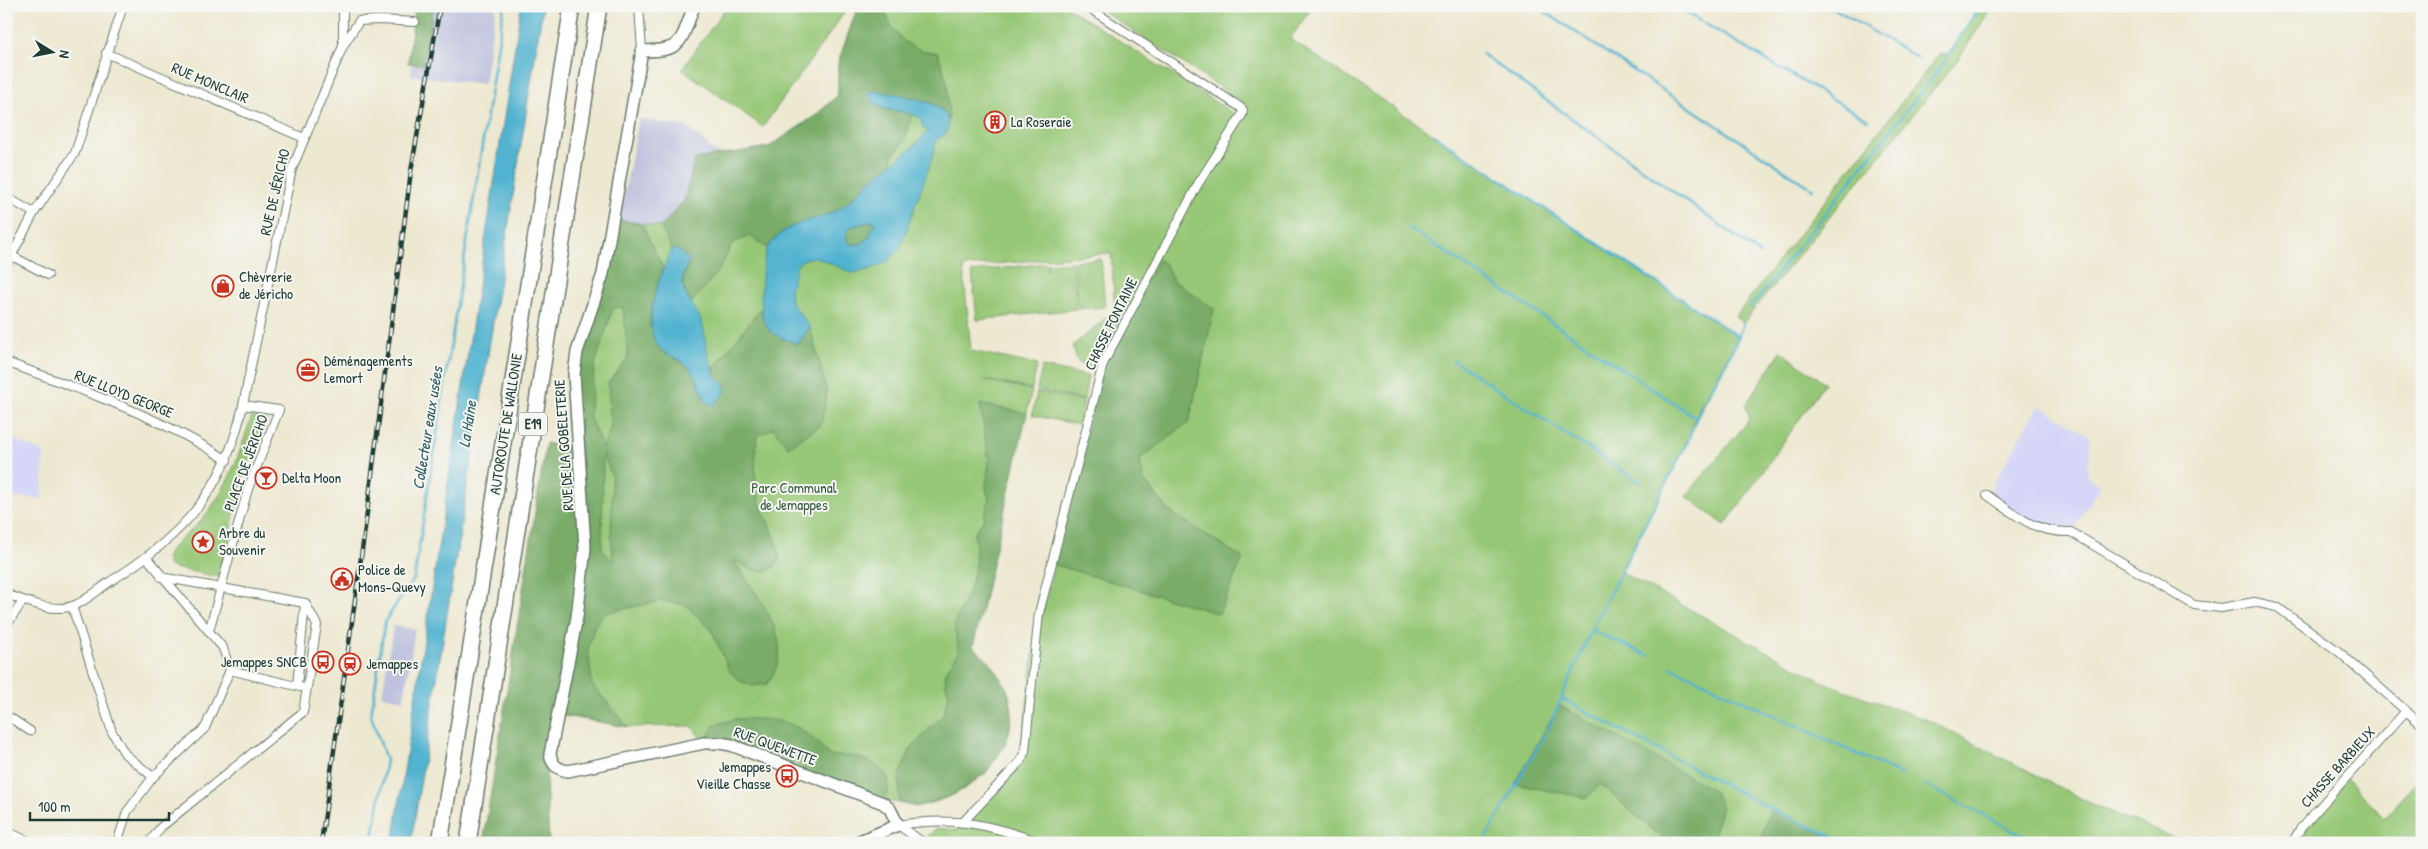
<svg xmlns="http://www.w3.org/2000/svg" width="2428" height="849" font-family="'Patrick Hand',sans-serif">
<style>
.built{fill:#d6d7f8}
.industrial{fill:#bec2dd}
.green{fill:#96c776;stroke:#5a8255}
.forest{fill:#78ac67;stroke:#4c744e;fill-rule:evenodd}
.water{fill:#51b3d0;stroke:#387882;fill-rule:evenodd}
.lines{fill:none;stroke-linecap:round;stroke-linejoin:round}
.stream{stroke:#51b3d0;stroke-width:2.5}
.street-casing{stroke:#67796b;stroke-width:10}
.secondary-casing{stroke:#67796b;stroke-width:14}
.highway-casing{stroke:#67796b;stroke-width:18}
.street{stroke:#fff;stroke-width:8}
.secondary{stroke:#fff;stroke-width:11}
.highway{stroke:#fff;stroke-width:15}
.rail-casing{stroke:#1f3d34;stroke-width:4.5}
.rail{stroke:#f6f6f2;stroke-width:2.5;stroke-dasharray:8;stroke-linecap:butt}
.labels{text-anchor:middle;stroke-width:4;stroke-linejoin:round;paint-order:stroke}
.shield{fill:#f6f6f2;stroke:#60746d;stroke-width:1}
.shield-label{font-size:14px;font-weight:bold;fill:#1f3d34}
.street-label{font-size:15px;fill:#1f3d34;stroke:#f6f6f2}
.poi-label{font-size:15px;fill:#1f3d34;stroke:#f6f6f2;text-anchor:start}
.park-label{font-size:15px;fill:#3d6044;stroke:#f6f6f2}
.water-label{font-size:16px;font-style:italic;fill:#2e6063;stroke:#f6f6f2}
</style>
<rect width="100%" height="100%" fill="#f6f6f2"/>
<filter id="ink" filterUnits="userSpaceOnUse"><feTurbulence type="fractalNoise" baseFrequency=".02" numOctaves="2"/><feDisplacementMap in="SourceGraphic" scale="10" xChannelSelector="R" yChannelSelector="G"/><feConvolveMatrix kernelMatrix="1 2 1 2 8 2 1 2 1" color-interpolation-filters="sRGB"/></filter>
<filter id="wash" filterUnits="userSpaceOnUse"><feTurbulence type="fractalNoise" baseFrequency=".0096" numOctaves="4" result="noise"/><feDisplacementMap in="SourceGraphic" scale="20" xChannelSelector="R" yChannelSelector="G"/><feGaussianBlur stdDeviation="1.12" result="paint"/><feColorMatrix in="noise" values="0 0 0 0 0 0 0 0 0 0 0 0 0 0 0 0 0 1.4 0 .05"/><feComposite in="paint" operator="in"/></filter>
<g filter="url(#wash)">
<rect width="100%" height="100%" fill="#ede8d0"/>
<g class="built">
<polygon points="2039,405 2091,437 2087,478 2101,485 2071,532 2052,533 1987,495"/>
<polygon points="6,436 44,453 42,499 6,497"/>
</g>
<g class="industrial">
<polygon points="413,6 496,6 484,84 411,75"/>
<polygon points="639,119 687,127 719,155 695,160 684,201 661,227 619,220"/>
<polygon points="393,626 415,629 404,700 382,696"/>
</g>
<g class="green">
<polygon points="727,6 849,6 763,127 682,69"/>
<path d="M858 6H1065L1236 115 1243 102 1095 6H1313L1290 39 1739 337 1695 417 1688 441 1621 572 1825 683 1930 721 2092 804 2185 843H939L928 836 936 828 956 830 1020 762 1035 643 1100 375 1078 362 1072 346 1115 311 1111 253 963 267 971 351 1037 365 1032 389 985 380 1032 390 973 647C986 658 997 669 1005 685 1027 728 992 777 953 795 944 799 927 806 916 806 904 807 896 799 883 803L731 745 704 743 692 726 628 727 558 715 578 415 614 219 661 227 684 201 695 159 769 147 815 116 838 95V63Z"/>
<polygon points="1979,6 1993,6 1957,61 1743,323 1735,317 1939,54 1948,55"/>
<polygon points="1101,259 1105,307 1079,309 1075,261"/>
<polygon points="1073,262 1077,309 977,320 972,272 1046,263 1047,271 1047,264"/>
<polygon points="1781,351 1825,383 1725,525 1686,496 1750,419 1745,406"/>
<polygon points="1042,367 1088,376 1084,400 1037,390"/>
<polygon points="1037,392 1084,401 1079,425 1032,415"/>
<path d="M261 416 266 420 244 475 219 577 174 568 168 565 166 558C174 541 191 533 202 519 230 486 238 457 251 418Z"/>
<polygon points="2346,777 2384,818 2422,777 2422,843 2292,843"/>
</g>
<g class="forest">
<polygon points="415,6 434,6 423,65 408,63"/>
<path d="M858 6H885C886 24 901 43 918 49 924 51 932 52 938 53L947 82 949 120 943 110 933 103 877 91 868 93C877 114 891 109 911 113 910 131 906 142 892 155L893 164 868 183 844 206 829 214 791 227 780 234 767 248 750 236 733 243 719 270 691 303C680 284 682 280 689 260L677 249 672 250 661 227 684 201 695 159 769 147 815 116 838 95V63Z"/>
<path d="M614 219 642 224 663 269 652 309 650 325 663 351 693 369 707 403 719 381 713 369 761 308C767 333 775 336 798 344L810 327 827 392 821 425 788 447 773 428 757 436C755 460 753 485 762 509 770 528 780 542 779 563L767 572 753 570 734 560C750 586 783 625 779 656 778 667 772 676 767 684L753 686 741 682 730 672 711 629 685 605 662 601 604 613 594 627 588 649 592 685 628 727 558 714 546 772 549 843H483L546 443 579 450 587 549 576 374ZM623 307 628 358 608 383 611 426 603 449 589 416 595 364 613 308ZM603 452 612 477 611 536 613 562 602 549Z"/>
<path d="M873 221 876 225C870 237 865 244 851 245L846 239 847 231 853 226Z"/>
<polygon points="1158,259 1166,265 1173,280 1214,309 1189,422 1140,459 1143,479 1169,511 1243,558 1219,614 1052,564 1103,364"/>
<path d="M980 404 1027 413 973 647 991 663 1006 686 1012 715 1005 745 986 773 953 795 916 807 900 802 899 776 911 748 943 715 949 694C937 665 957 667 958 648 958 640 953 630 955 622 957 615 962 608 965 601 974 581 979 554 974 533L983 521 989 501 986 487 989 461Z"/>
<polygon points="1559,705 1713,790 1722,807 1711,843 1668,843 1600,784 1587,798 1515,784"/>
<path d="M735 719C782 718 797 719 830 756 851 755 870 756 884 773 886 776 889 780 889 784 889 790 885 797 883 803L731 745 704 743 714 725Z"/>
<polygon points="1771,809 1847,843 1759,843"/>
</g>
<g class="water">
<polygon points="521,6 543,6 411,843 393,843"/>
<path d="M877 91C896 95 952 99 948 126 947 132 945 135 940 139L937 137 931 161 900 248 887 262 869 270 852 273 816 257 804 259 797 265 790 289 791 302 810 327 798 344C788 340 772 336 766 326 758 314 761 260 768 247 770 243 775 239 778 236 793 221 819 220 837 210 851 202 859 191 871 180 890 164 912 151 928 131L923 127 921 119C899 104 881 119 868 93ZM873 221 876 225 870 231V236L862 244 851 245 846 239 847 231 853 226Z"/>
<path d="M677 249 689 260C687 266 682 275 682 282 683 297 698 309 702 323 707 340 707 374 724 383L726 391 714 405 706 403C700 387 696 370 681 361 676 357 669 356 664 352 636 331 660 275 672 250Z"/>
</g>
<g class="lines">
<g class="stream">
<polyline points="1536,6 1813,189"/>
<polyline points="1675,6 1868,120"/>
<polyline points="1830,6 1918,58"/>
<polyline points="1482,54 1760,254"/>
<polyline points="1435,136 1739,337"/>
<polyline points="1409,228 1695,417"/>
<polyline points="1750,308 1940,68 1980,6"/>
<polyline points="1453,360 1641,483"/>
<polyline points="1591,630 1649,656"/>
<polyline points="1671,667 1902,775"/>
<polyline points="1562,699 1771,809 1847,843"/>
<polyline points="1923,784 2038,843"/>
<polyline points="372,843 386,760 371,715 385,621 414,579 504,6"/>
<path d="M1483 843 1549 727 1591 630 1688 441C1701 398 1731 364 1743 323"/>
</g>
</g>
</g>
<g filter="url(#ink)">
<g class="lines">
<g class="street-casing">
<g id="street">
<polyline points="343,6 343,46"/>
<polyline points="639,6 642,51"/>
<polyline points="106,53 304,138"/>
<polyline points="6,197 34,213"/>
<polyline points="12,256 48,275"/>
<polyline points="6,266 34,213 75,153 123,6"/>
<path d="M6 362C81 390 159 416 227 460"/>
<polyline points="243,405 292,169 343,46 359,21 380,20 415,22"/>
<path d="M1987 495C2016 515 2034 533 2071 532L2194 605 2221 608 2254 602 2277 607 2338 651 2422 725"/>
<path d="M6 594C25 601 53 613 73 606 86 601 99 589 111 581 183 536 225 490 243 405L279 410 248 489 209 631"/>
<polyline points="72,606 112,732 125,754 153,777"/>
<polyline points="6,626 23,601"/>
<polyline points="230,670 300,687"/>
<polyline points="297,686 305,603"/>
<polyline points="6,715 30,731"/>
<polyline points="964,821 1020,762 1025,751 1039,613 1103,364 1198,184 1242,115 1243,110 1240,107 1086,6"/>
<path d="M898 825C954 816 988 824 1042 843"/>
<polyline points="898,825 924,843"/>
<polyline points="6,831 32,843"/>
<polyline points="117,843 127,812 153,777 205,728 230,670 223,648 147,558"/>
<polyline points="149,843 161,827 303,712 317,625 305,603 161,577"/>
<polyline points="2292,843 2301,828 2406,711"/>
</g>
</g>
<g class="secondary-casing">
<path id="secondary" d="M694 6C680 43 683 51 642 51L603 274 577 352 574 374 585 548 577 617 550 754C552 765 557 769 568 771L704 743H720L731 745 883 803 890 809 898 825 855 843"/>
</g>
<g class="highway-casing">
<g id="highway">
<polyline points="440,843 572,6"/>
<polyline points="468,843 599,6"/>
</g>
</g>
<use href="#street" class="street"/>
<use href="#secondary" class="secondary"/>
<use href="#highway" class="highway"/>
<g class="rail-casing">
<polyline id="rail" points="321,843 364,536 411,171 440,6"/>
</g>
<use href="#rail" class="rail"/>
</g>
</g>
<defs>
<g id="building-ring" transform="scale(1.125)"><circle r="9.5" fill="#f6f6f2" stroke="#c8321e" stroke-width="1.5"/><path d="M-4-6H4V6H1V3H-1V6H-4ZM-2.5-4.3h1.7v1.8h-1.7ZM.8-4.3h1.7v1.8H.8ZM-2.5-1h1.7V.8h-1.7ZM.8-1h1.7V.8H.8Z" fill="#c8321e"/></g>
<g id="shop-ring" transform="scale(1.125)"><circle r="9.5" fill="#f6f6f2" stroke="#c8321e" stroke-width="1.5"/><path d="M-5-2.5h2.3a2.7 3.5 0 0 1 5.4 0H5L5.5 6h-11ZM-1.5-2.5h3a1.5 2.3 0 0 0-3 0Z" fill="#c8321e"/></g>
<g id="office-ring" transform="scale(1.125)"><circle r="9.5" fill="#f6f6f2" stroke="#c8321e" stroke-width="1.5"/><path d="M-6-3h4V-5.5h4V-3h4V5H-6ZM-1-4.5V-3h2v-1.5ZM-6 0V1H6V0Z" fill="#c8321e"/></g>
<g id="bar-ring" transform="scale(1.125)"><circle r="9.5" fill="#f6f6f2" stroke="#c8321e" stroke-width="1.5"/><path d="M-6-5H6L.8 .8V4.5H3.5V6h-7V4.5H-.8V.8Z" fill="#c8321e"/></g>
<g id="sight-ring" transform="scale(1.125)"><circle r="9.5" fill="#f6f6f2" stroke="#c8321e" stroke-width="1.5"/><path d="M0-6L1.8-2.2L6-1.7L2.9 1.2L3.7 5.4L0 3.3L-3.7 5.4L-2.9 1.2L-6-1.7L-1.8-2.2Z" fill="#c8321e"/></g>
<g id="civic-ring" transform="scale(1.125)"><circle r="9.5" fill="#f6f6f2" stroke="#c8321e" stroke-width="1.5"/><path d="M-.6-6.5H3V-4.5H.6V-3L4-1V1h2V6H-6V1h2V-1L-.6-3ZM-1.2 2.5V6h2.4V2.5Z" fill="#c8321e"/></g>
<g id="bus-ring" transform="scale(1.125)"><circle r="9.5" fill="#f6f6f2" stroke="#c8321e" stroke-width="1.5"/><path d="M-5-6H5V4H4V6H2V4H-2V6H-4V4H-5ZM-3.5-4V0h7V-4ZM-3.5 1.2v1.5H-2V1.2ZM2 1.2v1.5H3.5V1.2Z" fill="#c8321e"/></g>
<g id="station-ring" transform="scale(1.125)"><circle r="9.5" fill="#f6f6f2" stroke="#c8321e" stroke-width="1.5"/><path d="M-3-6H3Q5-6 5-4V2Q5 4 3 4L4.5 6H3L1.5 4h-3L-3 6H-4.5L-3 4Q-5 4-5 2V-4Q-5-6-3-6ZM-3.5-4v3h7v-3ZM-3.5 1v1.5H-2V1ZM2 1v1.5H3.5V1Z" fill="#c8321e"/></g>
</defs>
<g fill-rule="evenodd">
<use href="#building-ring" x="995" y="122"/>
<use href="#shop-ring" x="223" y="286"/>
<use href="#office-ring" x="308" y="370"/>
<use href="#bar-ring" x="266" y="478"/>
<use href="#sight-ring" x="203" y="542"/>
<use href="#civic-ring" x="342" y="579"/>
<use href="#bus-ring" x="323" y="662"/>
<use href="#station-ring" x="350" y="664"/>
<use href="#bus-ring" x="787" y="776"/>
</g>
<g class="labels">
<rect class="shield" x="519" y="412.5" width="28" height="23" rx="4"/>
<g class="shield-label">
<text x="533" y="429">E19</text>
</g>
<g class="street-label">
<text transform="translate(210 83) rotate(23)" y="5">RUE MONCLAIR</text>
<text transform="translate(275 192) rotate(-77)" y="5">RUE DE JÉRICHO</text>
<text transform="translate(1111 324) rotate(-64)" y="5">CHASSE FONTAINE</text>
<text transform="translate(124 394) rotate(22)" y="5">RUE LLOYD GEORGE</text>
<text transform="translate(506 424) rotate(-81)" y="5">AUTOROUTE DE WALLONIE</text>
<text transform="translate(564 445) rotate(-94)" y="5">RUE DE LA GOBELETERIE</text>
<text transform="translate(246 463) rotate(-70)" y="5">PLACE DE JÉRICHO</text>
<text transform="translate(775 746) rotate(20)" y="5">RUE QUEWETTE</text>
<text transform="translate(2338 767) rotate(-48)" y="5">CHASSE BARBIEUX</text>
</g>
<g class="poi-label">
<text x="1011" y="127">La Roseraie</text>
<text x="239" y="282">Chèvrerie<tspan x="239" dy="17">de Jéricho</tspan></text>
<text x="324" y="366">Déménagements<tspan x="324" dy="17">Lemort</tspan></text>
<text x="282" y="483">Delta Moon</text>
<text x="219" y="538">Arbre du<tspan x="219" dy="17">Souvenir</tspan></text>
<text x="358" y="575">Police de<tspan x="358" dy="17">Mons-Quevy</tspan></text>
<text x="307" y="667" text-anchor="end">Jemappes SNCB</text>
<text x="366" y="669">Jemappes</text>
<text x="771" y="772" text-anchor="end">Jemappes<tspan x="771" dy="17">Vieille Chasse</tspan></text>
</g>
<g class="park-label">
<text x="794" y="493">Parc Communal<tspan x="794" dy="17">de Jemappes</tspan></text>
</g>
<g class="water-label">
<text transform="translate(467 424) rotate(-81)" y="6">La Haine</text>
<text transform="translate(427 428) rotate(-81)" y="6">Collecteur eaux usées</text>
</g>
</g>
<rect width="2428" height="849" fill="none" stroke="#f6f6f2" stroke-width="25"/>
<g transform="translate(52 52) rotate(100)" stroke="#f6f6f2" stroke-width="4" paint-order="stroke">
<path d="M0-4L9 19L0 12L-9 19Z" fill="#1f3d34"/>
<text y="-8" font-size="14" font-weight="bold" text-anchor="middle" fill="#1f3d34">N</text>
</g>
<path d="M30 812v8h139v-8" fill="none" stroke="#1f3d34" stroke-width="2.5"/>
<text x="38" y="812" font-size="15" fill="#1f3d34" stroke="#f6f6f2" stroke-width="4" paint-order="stroke">100 m</text>
</svg>
